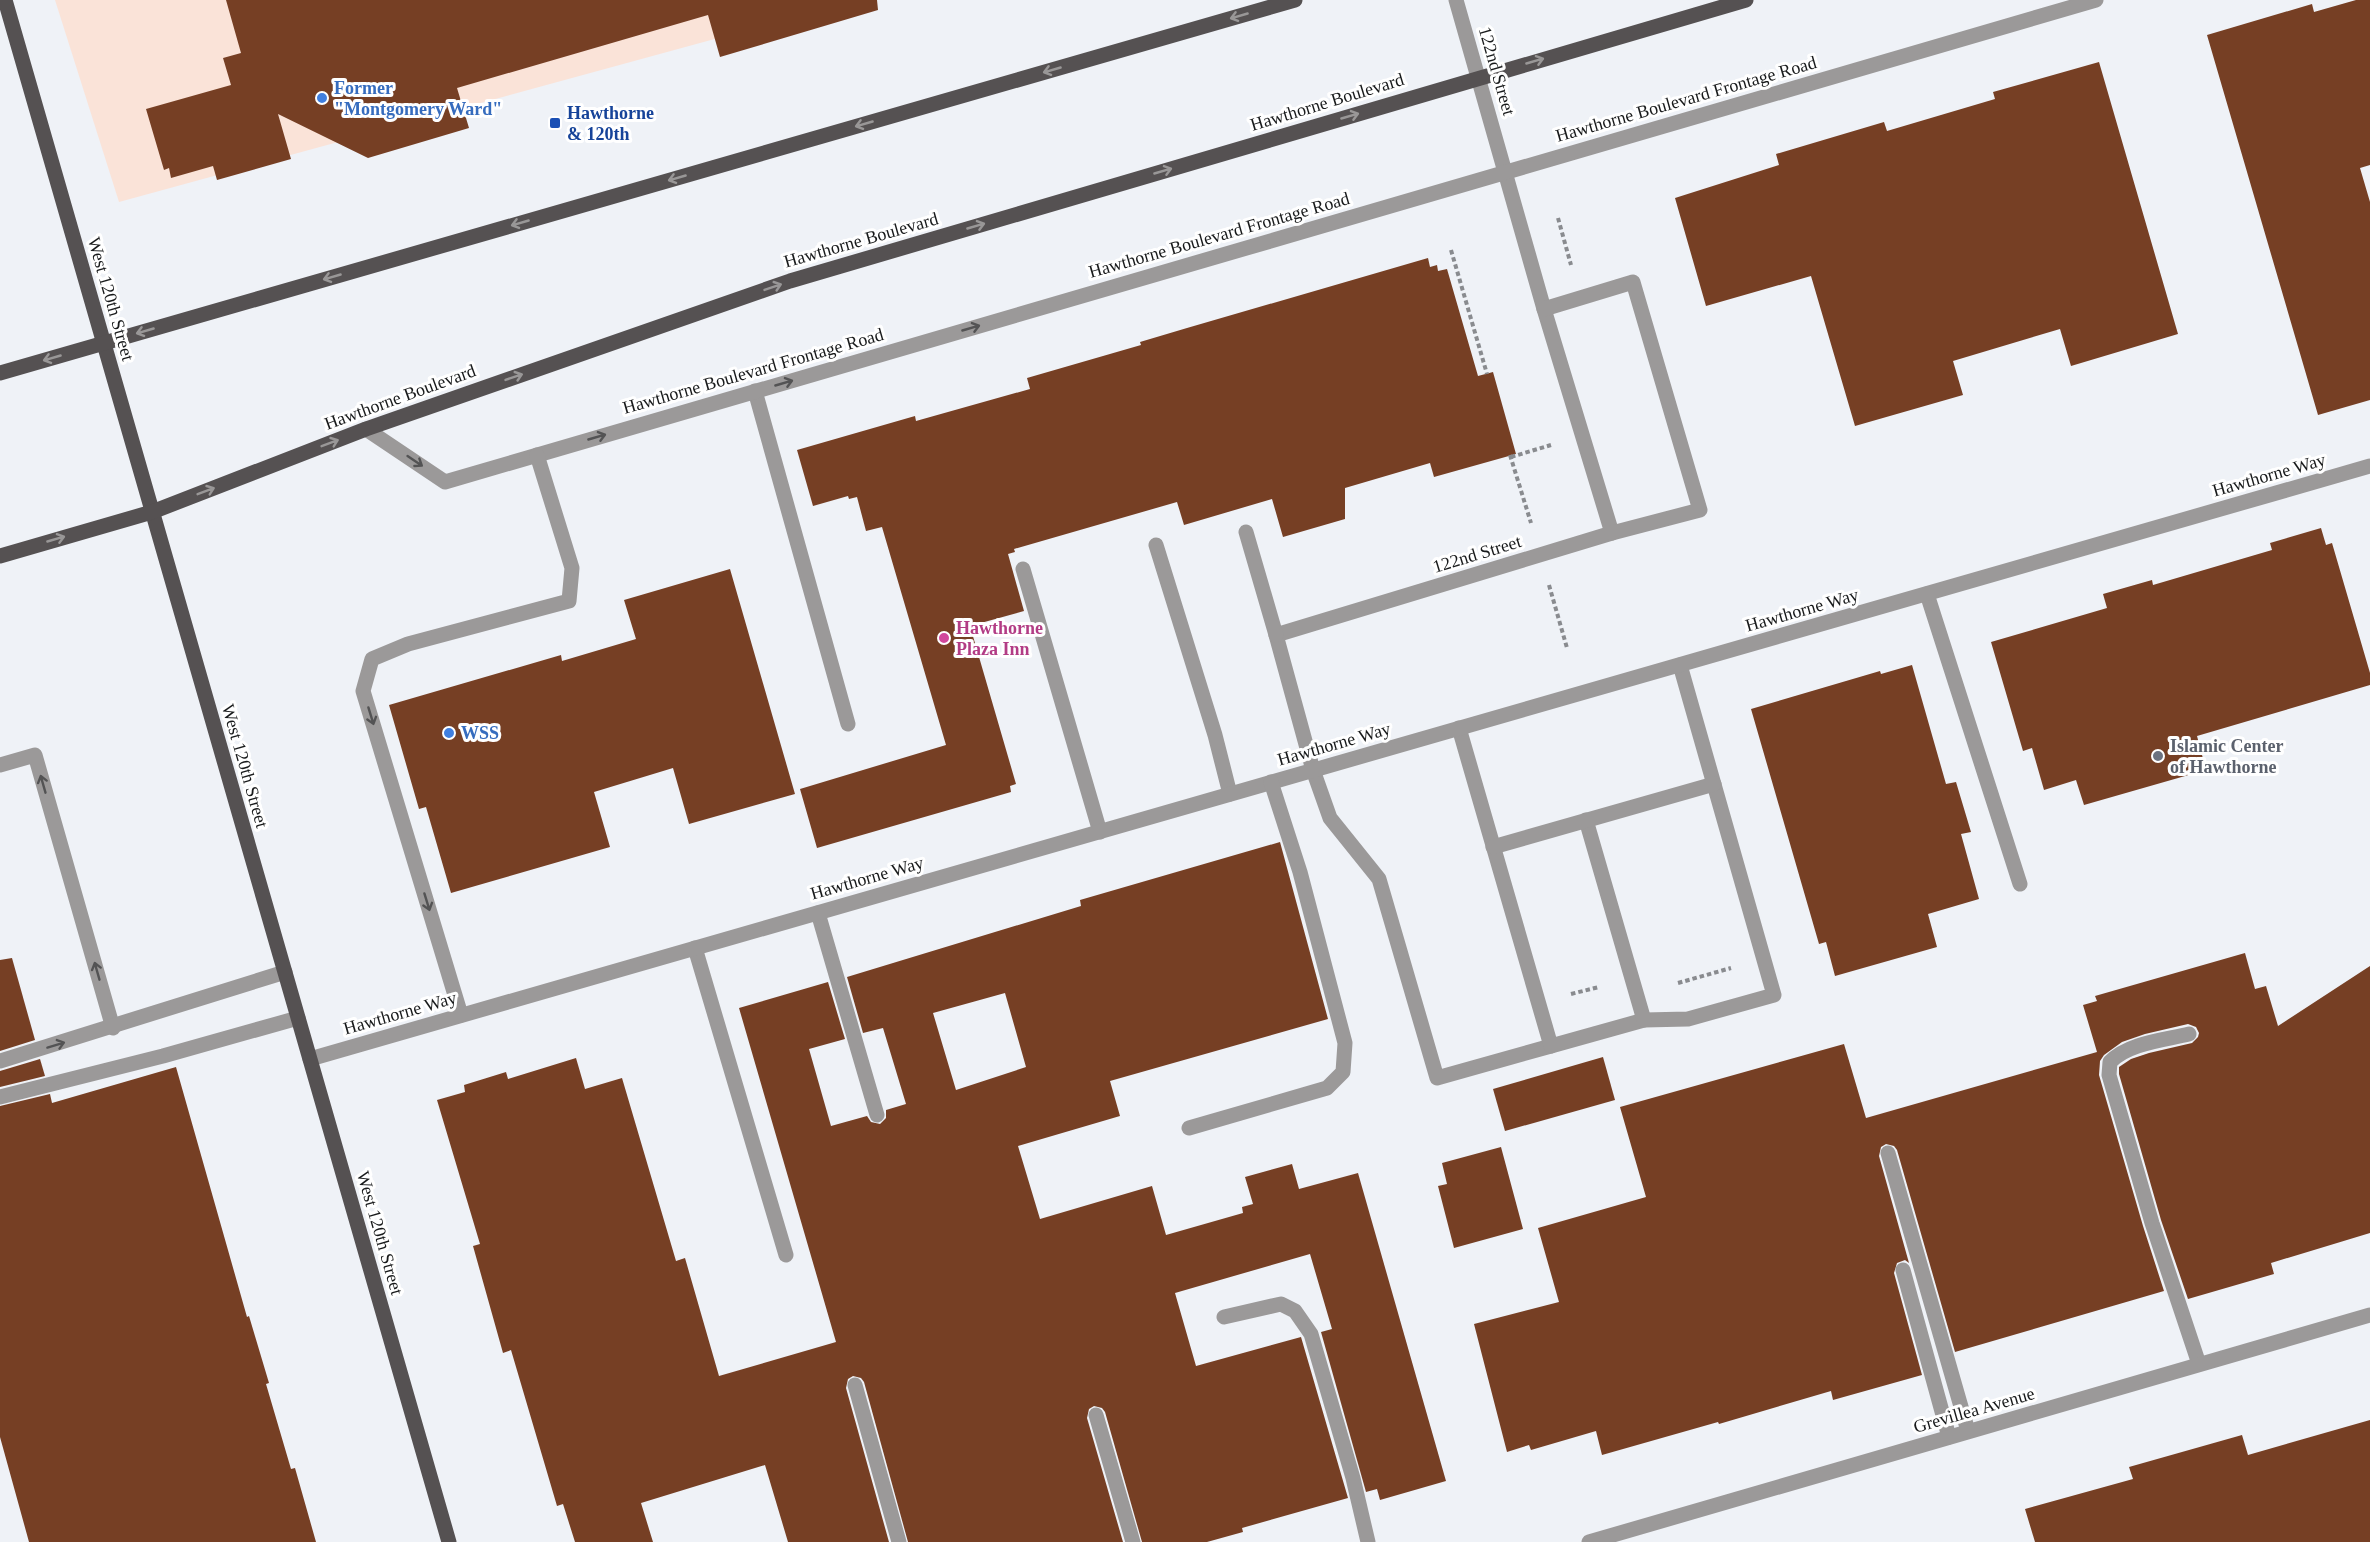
<svg xmlns="http://www.w3.org/2000/svg" width="2370" height="1542" font-family="Georgia,serif">
<style>
.commercial{fill:#fae3d8}
.building{fill:#763f24;fill-rule:evenodd}
.lines{fill:none;stroke-linecap:round;stroke-linejoin:round}
.path{stroke:#898b8f;stroke-width:4;stroke-dasharray:4.5 3;stroke-linecap:butt}
.minor{stroke:#9b9999;stroke-width:15}
.major{stroke:#555152;stroke-width:15}
.oneway{stroke:#999797}
.oneway2{stroke:#535354}
.shop-dot{fill:#3f7fe0;stroke:#fff;stroke-width:2}
.transit-dot{fill:#1a4fb4;stroke:#fff;stroke-width:2}
.hotel-dot{fill:#d1479c;stroke:#fff;stroke-width:2}
.worship-dot{fill:#6b7280;stroke:#fff;stroke-width:2}
.labels{text-anchor:middle;stroke-width:6;stroke-linejoin:round;paint-order:stroke}
.street-label{font-size:18px;fill:#181a1b;stroke:#fff}
.shop-label{font-size:18px;font-weight:bold;fill:#366cbe;stroke:#fff;text-anchor:start}
.transit-label{font-size:18px;font-weight:bold;fill:#164399;stroke:#fff;text-anchor:start}
.hotel-label{font-size:18px;font-weight:bold;fill:#b23c85;stroke:#fff;text-anchor:start}
.worship-label{font-size:18px;font-weight:bold;fill:#5b616d;stroke:#fff;text-anchor:start}
</style>
<rect width="100%" height="100%" fill="#eff2f7"/>
<polygon class="commercial" points="55,0 857,0 119,202"/>
<g class="building">
<polygon points="226,0 877,0 878,10 720,57 708,15 457,88 469,128 368,158 278,114 291,159 217,180 213,166 171,178 169,168 164,170 146,109 231,85 223,58 241,53"/>
<polygon points="2356,0 2370,0 2370,165 2360,168 2370,202 2370,400 2318,415 2207,35 2312,4 2314,12"/>
<polygon points="2099,62 2178,334 2071,366 2060,329 1953,361 1963,395 1855,426 1811,276 1706,306 1675,198 1779,165 1776,154 1884,122 1887,131 1995,99 1993,92"/>
<polygon points="1428,258 1430,267 1437,265 1438,271 1447,269 1478,376 1493,372 1516,454 1434,477 1430,463 1345,488 1345,519 1283,537 1272,499 1184,525 1177,502 1014,549 1015,552 1008,554 1024,611 970,626 1016,784 1010,786 1011,792 817,848 800,789 946,745 882,527 866,531 857,497 849,499 848,496 813,506 797,450 915,416 916,421 1030,389 1027,378 1141,345 1140,342 1187,328"/>
<polygon points="2321,528 2326,545 2332,543 2370,673 2370,685 2197,736 2206,770 2084,805 2076,780 2044,790 2032,748 2023,751 1991,642 2107,608 2103,594 2152,580 2153,585 2272,550 2270,543"/>
<polygon points="730,569 795,794 689,824 673,768 594,792 610,847 451,893 426,807 419,809 389,705 561,655 562,661 636,639 624,600"/>
<polygon points="1912,665 1946,784 1956,782 1971,832 1961,834 1979,899 1928,914 1937,947 1835,976 1826,942 1819,944 1751,709 1880,671 1881,674"/>
<path d="M1280 842 1328 1019 1110 1081 1120 1116 1018 1146 1040 1219 1152 1186 1166 1235 1243 1213 1242 1207 1253 1204 1245 1177 1292 1164 1299 1189 1358 1173 1446 1481 1380 1500 1377 1489 1366 1492 1321 1332 1332 1329 1310 1254 1175 1293 1196 1366 1301 1337 1348 1498 1242 1528 1243 1532 1207 1542H1142L1105 1412 1102 1408 1094 1406 1089 1409 1087 1418 1123 1542H908L864 1382 861 1378 853 1376 848 1379 846 1388 889 1542H788L765 1465 641 1503 653 1542H575L563 1504 557 1506 511 1350 503 1353 473 1246 480 1244 437 1100 465 1092 464 1085 506 1072 508 1079 576 1058 585 1089 622 1078 676 1261 685 1258 719 1376 836 1342 739 1008 828 982 845 1039 809 1049 831 1126 867 1116 871 1122 880 1124 886 1118V1110L906 1104 883 1028 863 1033 847 977 1081 906 1080 900ZM1005 993 1026 1067 956 1090 933 1013Z"/>
<polygon points="2245,953 2255,989 2266,986 2278,1026 2370,966 2370,1233 2271,1263 2274,1274 2188,1299 2161,1220 2119,1074 2119,1067 2131,1059 2149,1053 2192,1043 2198,1037 2199,1033 2196,1027 2188,1024 2145,1034 2122,1042 2104,1055 2100,1061 2099,1075 2143,1226 2164,1291 1955,1352 1897,1150 1894,1146 1886,1144 1881,1147 1879,1156 1909,1263 1905,1260 1897,1263 1894,1273 1922,1375 1833,1400 1831,1391 1719,1424 1718,1422 1602,1455 1596,1431 1531,1450 1529,1445 1507,1452 1474,1324 1559,1302 1538,1228 1646,1197 1620,1107 1844,1044 1866,1118 2097,1052 2083,1005 2097,1001 2095,996"/>
<polygon points="12,958 35,1040 0,1051 0,960"/>
<polygon points="1603,1057 1615,1100 1505,1131 1493,1089"/>
<polygon points="40,1059 45,1076 0,1087 0,1071"/>
<polygon points="176,1067 247,1317 249,1316 269,1383 266,1384 291,1469 295,1468 316,1542 29,1542 0,1437 0,1106 50,1094 52,1103"/>
<polygon points="1501,1147 1523,1229 1454,1248 1438,1186 1447,1184 1442,1163"/>
<polygon points="2370,1420 2370,1542 2035,1542 2025,1509 2133,1479 2129,1467 2242,1435 2248,1455"/>
</g>
<g class="lines">
<g class="path">
<polyline points="1558,218 1571,265"/>
<polyline points="1451,250 1487,374"/>
<polyline points="1510,455 1531,523"/>
<polyline points="1511,457 1551,445"/>
<polyline points="1549,585 1567,648"/>
<polyline points="1678,983 1731,968"/>
<polyline points="1571,994 1599,987"/>
</g>
<g class="minor">
<polyline points="1456,0 1544,309 1612,533 1276,635 1313,770 1330,818 1379,879 1437,1078 1551,1046"/>
<polyline points="1544,309 1633,282 1700,510 1612,533"/>
<polyline points="755,391 848,724"/>
<polyline points="366,429 445,482 2096,0"/>
<polyline points="1246,532 1276,635"/>
<polyline points="1156,545 1215,735 1230,794"/>
<polyline points="1023,569 1100,832"/>
<polyline points="1927,594 2020,884"/>
<polyline points="1459,728 1551,1046 1644,1020 1688,1019 1774,995 1680,665"/>
<polyline points="0,765 35,755 113,1028"/>
<polyline points="1586,820 1644,1020"/>
<polyline points="1493,847 1714,784"/>
<polyline points="818,913 877,1115"/>
<polyline points="695,948 786,1255"/>
<polyline points="461,1015 363,691 372,659 408,644 569,601 572,568 537,455"/>
<path d="M2189 1034C2164 1040 2128 1043 2110 1062L2109 1075 2152 1223 2199 1364"/>
<polyline points="310,1059 2370,466"/>
<polyline points="0,1061 285,972"/>
<polyline points="0,1097 163,1056 298,1018"/>
<polyline points="1189,1128 1327,1088 1343,1072 1345,1043 1300,872 1271,782"/>
<polyline points="1888,1153 1968,1431"/>
<polyline points="1903,1270 1949,1437"/>
<polyline points="1224,1317 1281,1304 1295,1311 1311,1334 1353,1478 1368,1542"/>
<polyline points="855,1385 899,1542"/>
<polyline points="1096,1415 1133,1542"/>
<polyline points="1589,1542 2370,1315"/>
</g>
<g class="major">
<polyline points="5,0 449,1542"/>
<polyline points="0,373 1295,0"/>
<polyline points="0,556 152,512 366,429 790,281 1746,0"/>
</g>
</g>
<defs><path id="oneway-shaft" d="M-6 0H5M1.5-3L5.5 0L1.5 3" fill="none" stroke-width="1.6" stroke-linecap="round" stroke-linejoin="round" transform="scale(1.5)"/></defs>
<g class="oneway">
<use href="#oneway-shaft" transform="translate(1239 16) rotate(164)"/>
<use href="#oneway-shaft" transform="translate(1535 61) rotate(-16)"/>
<use href="#oneway-shaft" transform="translate(1052 70) rotate(164)"/>
<use href="#oneway-shaft" transform="translate(1350 116) rotate(-16)"/>
<use href="#oneway-shaft" transform="translate(864 124) rotate(164)"/>
<use href="#oneway-shaft" transform="translate(1163 171) rotate(-16)"/>
<use href="#oneway-shaft" transform="translate(677 178) rotate(164)"/>
<use href="#oneway-shaft" transform="translate(520 223) rotate(164)"/>
<use href="#oneway-shaft" transform="translate(976 226) rotate(-16)"/>
<use href="#oneway-shaft" transform="translate(332 277) rotate(164)"/>
<use href="#oneway-shaft" transform="translate(773 287) rotate(-19)"/>
<use href="#oneway-shaft" transform="translate(145 331) rotate(164)"/>
<use href="#oneway-shaft" transform="translate(52 358) rotate(164)"/>
<use href="#oneway-shaft" transform="translate(514 377) rotate(-19)"/>
<use href="#oneway-shaft" transform="translate(330 443) rotate(-21)"/>
<use href="#oneway-shaft" transform="translate(206 491) rotate(-21)"/>
<use href="#oneway-shaft" transform="translate(56 539) rotate(-16)"/>
</g>
<g class="oneway2">
<use href="#oneway-shaft" transform="translate(971 328) rotate(-16)"/>
<use href="#oneway-shaft" transform="translate(784 383) rotate(-16)"/>
<use href="#oneway-shaft" transform="translate(597 437) rotate(-16)"/>
<use href="#oneway-shaft" transform="translate(415 461) rotate(34)"/>
<use href="#oneway-shaft" transform="translate(371 716) rotate(73)"/>
<use href="#oneway-shaft" transform="translate(43 784) rotate(-106)"/>
<use href="#oneway-shaft" transform="translate(427 902) rotate(73)"/>
<use href="#oneway-shaft" transform="translate(97 971) rotate(-106)"/>
<use href="#oneway-shaft" transform="translate(56 1045) rotate(-17)"/>
</g>
<g class="shop-dot">
<circle cx="322" cy="98" r="6"/>
<circle cx="449" cy="733" r="6"/>
</g>
<rect class="transit-dot" x="549" y="117" width="12" height="12" rx="3"/>
<circle class="hotel-dot" cx="944" cy="638" r="6"/>
<circle class="worship-dot" cx="2158" cy="756" r="6"/>
<g class="labels">
<g class="street-label">
<text transform="translate(1497 71) rotate(74)" y="6">122nd Street</text>
<text transform="translate(1686 99) rotate(-16)" y="6">Hawthorne Boulevard Frontage Road</text>
<text transform="translate(1327 102) rotate(-17)" y="6">Hawthorne Boulevard</text>
<text transform="translate(1219 235) rotate(-16)" y="6">Hawthorne Boulevard Frontage Road</text>
<text transform="translate(861 240) rotate(-16)" y="6">Hawthorne Boulevard</text>
<text transform="translate(111 299) rotate(74)" y="6">West 120th Street</text>
<text transform="translate(753 371) rotate(-16)" y="6">Hawthorne Boulevard Frontage Road</text>
<text transform="translate(400 397) rotate(-20)" y="6">Hawthorne Boulevard</text>
<text transform="translate(2269 475) rotate(-16)" y="6">Hawthorne Way</text>
<text transform="translate(1477 554) rotate(-17)" y="6">122nd Street</text>
<text transform="translate(1802 610) rotate(-16)" y="6">Hawthorne Way</text>
<text transform="translate(1334 744) rotate(-16)" y="6">Hawthorne Way</text>
<text transform="translate(245 766) rotate(74)" y="6">West 120th Street</text>
<text transform="translate(867 878) rotate(-16)" y="6">Hawthorne Way</text>
<text transform="translate(400 1013) rotate(-16)" y="6">Hawthorne Way</text>
<text transform="translate(380 1233) rotate(74)" y="6">West 120th Street</text>
<text transform="translate(1974 1410) rotate(-16)" y="6">Grevillea Avenue</text>
</g>
<g class="shop-label">
<text x="334" y="94">Former<tspan x="334" dy="21">"Montgomery Ward"</tspan></text>
<text x="461" y="739">WSS</text>
</g>
<g class="transit-label">
<text x="567" y="119">Hawthorne<tspan x="567" dy="21">&amp; 120th</tspan></text>
</g>
<g class="hotel-label">
<text x="956" y="634">Hawthorne<tspan x="956" dy="21">Plaza Inn</tspan></text>
</g>
<g class="worship-label">
<text x="2170" y="752">Islamic Center<tspan x="2170" dy="21">of Hawthorne</tspan></text>
</g>
</g>
</svg>
